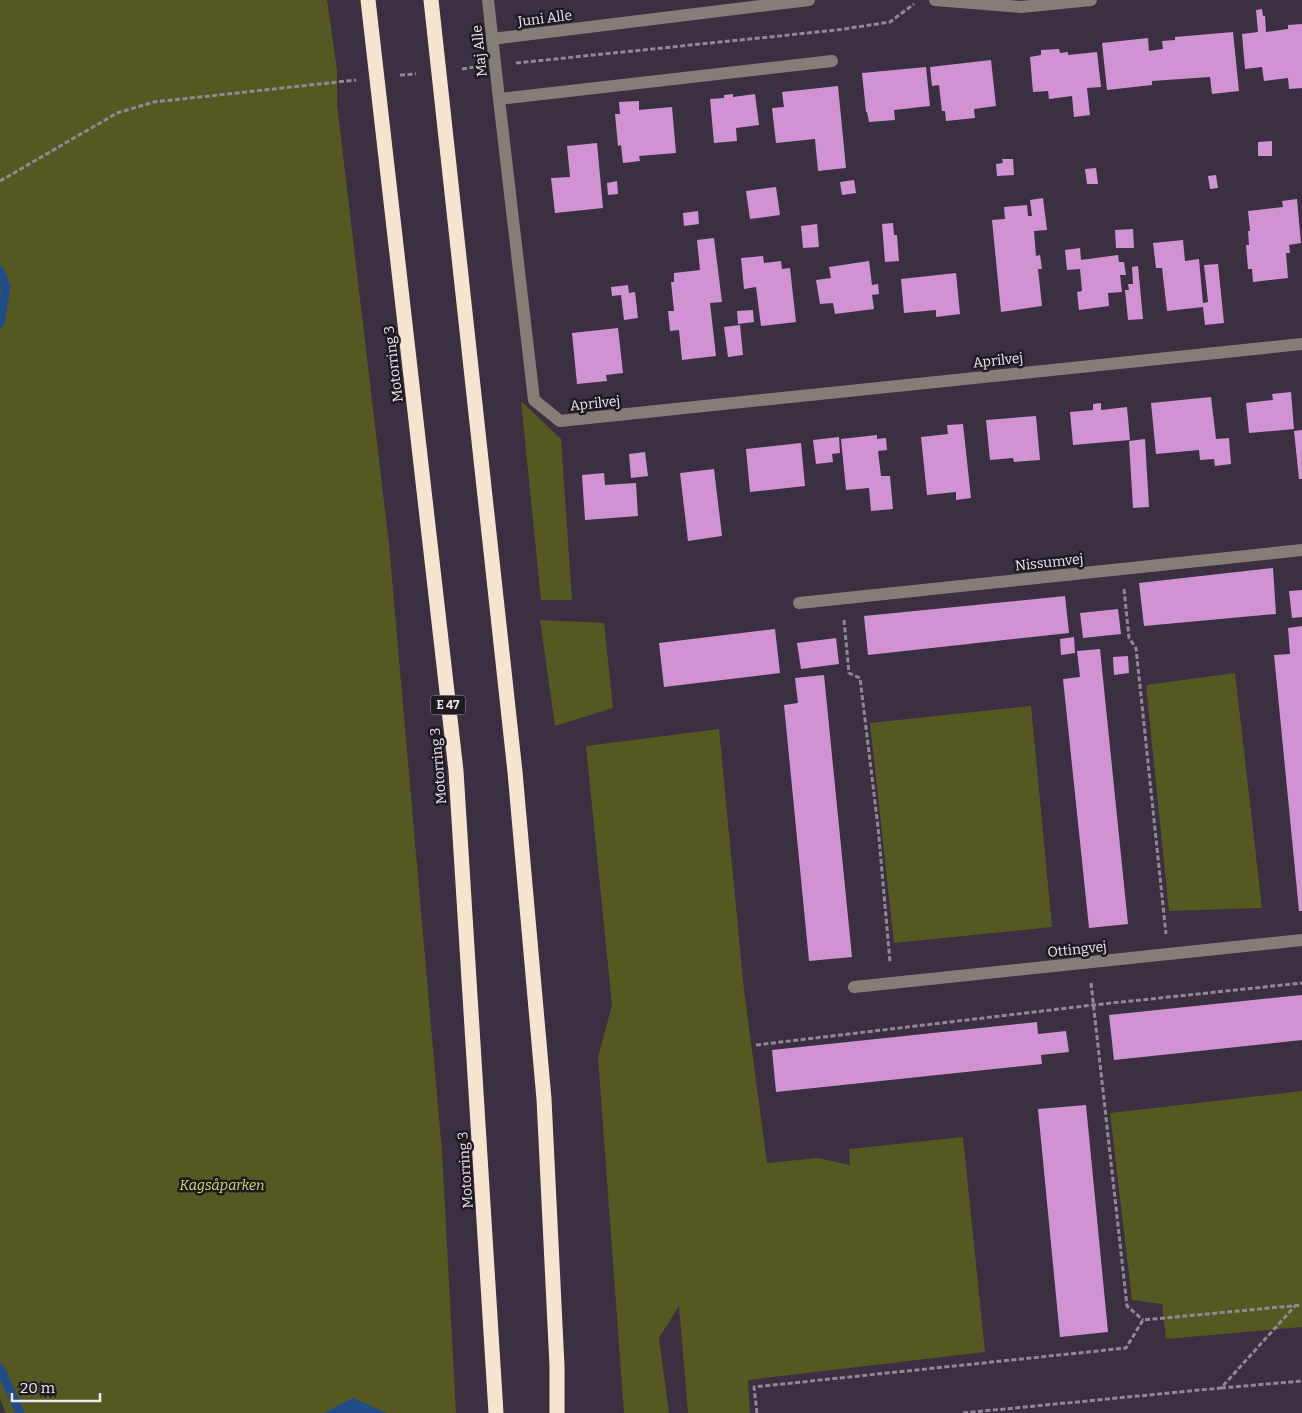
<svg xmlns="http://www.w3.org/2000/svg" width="1302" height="1413" font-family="Bitter,serif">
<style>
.green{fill:#555821}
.water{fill:#204c8a}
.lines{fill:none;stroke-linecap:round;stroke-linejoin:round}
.stream{stroke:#204c8a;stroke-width:9}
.building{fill:#d192d3}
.path{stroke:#908896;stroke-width:3;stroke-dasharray:5 2.5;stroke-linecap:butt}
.minor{stroke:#857e76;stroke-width:12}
.highway{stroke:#f6e4d1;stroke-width:15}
.labels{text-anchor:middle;stroke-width:5;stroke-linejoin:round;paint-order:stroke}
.shield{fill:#1f1a22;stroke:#b0aab4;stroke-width:1}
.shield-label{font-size:12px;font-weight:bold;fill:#eee8f3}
.street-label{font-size:14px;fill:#eee8f3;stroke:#1f1a22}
.park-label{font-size:14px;font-style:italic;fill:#d6dd64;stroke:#1f1a22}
</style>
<rect width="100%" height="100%" fill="#3a3041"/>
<g class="green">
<polygon points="0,0 327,0 337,70 337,104 389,544 442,1152 456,1413 6,1413 0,1399"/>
<polygon points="521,401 561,439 572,600 541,600"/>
<polygon points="540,620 604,623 613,708 555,726"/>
<polygon points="1235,673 1262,908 1169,911 1146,685"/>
<polygon points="1031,706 1052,927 894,943 870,723"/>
<polygon points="719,729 744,990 767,1163 818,1158 850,1165 849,1149 963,1137 985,1352 748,1380 750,1413 688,1413 679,1306 659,1338 669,1413 624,1413 598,1057 612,1005 586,746"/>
<polygon points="1302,1091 1302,1327 1166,1339 1162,1304 1132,1300 1110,1113"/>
</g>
<polygon class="water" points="353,1398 387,1413 324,1413"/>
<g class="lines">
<g class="stream">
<polyline points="0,271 6,287 0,323"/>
<polyline points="0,1368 20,1413"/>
</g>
</g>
<g class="building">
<polygon points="1262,9 1263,16 1265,16 1266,32 1288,29 1288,25 1302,24 1302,88 1289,89 1288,78 1264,81 1262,67 1245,69 1242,34 1258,32 1256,10"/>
<polygon points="1233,32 1239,91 1212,94 1210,77 1152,81 1152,85 1107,90 1102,43 1148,38 1149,51 1163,49 1162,41 1175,40 1175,37"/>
<polygon points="1059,49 1060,53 1068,52 1068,55 1097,52 1101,87 1087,88 1090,115 1074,117 1072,96 1049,99 1048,91 1033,92 1030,57 1041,55 1041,50"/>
<polygon points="991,60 996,106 974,109 975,118 946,121 945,111 942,111 939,85 932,86 930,67"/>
<polygon points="926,67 930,106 894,110 895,120 869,122 867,112 866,112 862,73"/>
<polygon points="838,86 846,168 818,171 815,139 776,143 772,108 784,107 782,92"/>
<polygon points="733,94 733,97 755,94 759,125 736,128 737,141 714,143 710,99 724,98 724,95"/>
<polygon points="639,101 639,110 672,107 676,153 639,156 640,161 623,163 621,145 618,146 615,114 620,114 619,102"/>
<polygon points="1272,141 1272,156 1258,156 1258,142"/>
<polygon points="597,143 603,208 555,213 551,178 570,177 567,146"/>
<polygon points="1002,159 1013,159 1014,175 997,176 996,164 1003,163"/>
<polygon points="1096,168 1098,184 1087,184 1085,169"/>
<polygon points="1216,175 1218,188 1210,189 1208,176"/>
<polygon points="854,180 856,193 842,195 840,182"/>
<polygon points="617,181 618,194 608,195 607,183"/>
<polygon points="776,187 780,215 750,219 746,191"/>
<polygon points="1043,198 1047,230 1034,231 1036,256 1040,255 1042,269 1038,269 1042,306 1001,312 992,220 1005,219 1004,207 1027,205 1028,216 1032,216 1030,200"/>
<polygon points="1297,199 1301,243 1289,245 1290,253 1286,253 1288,278 1253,282 1252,269 1248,269 1246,245 1249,245 1248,231 1250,231 1248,211 1283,207 1282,201"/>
<polygon points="698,211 699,224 684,226 683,213"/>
<polygon points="893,223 894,235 897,235 899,261 885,262 882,224"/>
<polygon points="817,224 819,247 803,248 801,226"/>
<polygon points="1133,229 1134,248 1116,248 1115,230"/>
<polygon points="714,238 722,302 710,303 716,356 682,360 679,330 670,331 668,311 674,311 671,282 674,282 674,273 700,270 697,240"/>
<polygon points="1183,240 1185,261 1199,259 1203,303 1208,302 1204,265 1218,264 1224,323 1205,325 1203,307 1167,311 1162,268 1156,268 1153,243"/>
<polygon points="1080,248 1081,260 1118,255 1119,262 1124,262 1126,275 1120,275 1122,292 1108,293 1109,306 1079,310 1077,292 1082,291 1080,269 1067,270 1065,250"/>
<polygon points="763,256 764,263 781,261 782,269 790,268 796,322 761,326 756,287 744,289 741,258"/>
<polygon points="869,261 872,285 878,284 879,294 872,295 874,309 835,314 833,303 820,304 816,280 831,278 829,267"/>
<polygon points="1138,266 1143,319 1128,320 1125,290 1129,290 1128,284 1133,284 1132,267"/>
<polygon points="956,273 960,314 936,317 936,310 904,313 901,279"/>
<polygon points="628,285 629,293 635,292 638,318 624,320 621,295 612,296 611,287"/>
<polygon points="753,310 754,322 738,324 737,311"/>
<polygon points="740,325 743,355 728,357 724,327"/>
<polygon points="618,328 623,373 606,375 607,381 577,384 572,333"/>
<polygon points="1291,392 1294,429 1249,433 1246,403 1273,400 1272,394"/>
<polygon points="1211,397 1216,439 1229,438 1231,464 1215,466 1214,459 1200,460 1199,450 1156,454 1151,403"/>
<polygon points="1101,403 1101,410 1127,407 1130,440 1073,445 1070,412 1093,410 1093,404"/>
<polygon points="1036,416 1040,460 1014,462 1013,458 990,460 986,420"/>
<polygon points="963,424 971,498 956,500 956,492 927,495 921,437 948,434 947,425"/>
<polygon points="1302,430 1302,479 1299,479 1294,431"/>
<polygon points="877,435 877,439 886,438 887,450 878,451 881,476 890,476 893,509 871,511 869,488 846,490 841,439"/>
<polygon points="839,437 840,453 832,454 833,462 816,464 813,440"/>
<polygon points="1145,439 1149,507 1133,508 1129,441"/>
<polygon points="801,443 805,486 750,492 746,449"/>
<polygon points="645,452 648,476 631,478 629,454"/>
<polygon points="714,469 722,536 688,541 680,473"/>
<polygon points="604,473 605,485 636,483 638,516 585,520 582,475"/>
<polygon points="1273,568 1276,614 1144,626 1139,583"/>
<polygon points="1302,590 1302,617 1292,618 1289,591"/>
<polygon points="1065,596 1069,633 868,655 864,616"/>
<polygon points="1118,609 1121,634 1083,638 1080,613"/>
<polygon points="1302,626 1302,911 1299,911 1274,655 1290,654 1288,628"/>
<polygon points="775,629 780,673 664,687 659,643"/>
<polygon points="1074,637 1075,653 1061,655 1060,639"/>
<polygon points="836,638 839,664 801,669 797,643"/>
<polygon points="1100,649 1128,924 1089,928 1063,679 1080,677 1077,651"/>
<polygon points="1128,656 1129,673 1114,675 1113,657"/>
<polygon points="824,675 852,957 809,961 784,705 798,703 795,678"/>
<polygon points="1302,995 1302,1040 1114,1060 1109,1015"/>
<polygon points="1037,1022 1038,1034 1066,1031 1069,1052 1041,1055 1042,1064 776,1092 772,1050"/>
<polygon points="1086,1105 1108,1332 1060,1337 1038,1109"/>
</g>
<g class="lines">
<g class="path">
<polyline points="516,63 837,30 890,22 914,4"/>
<polyline points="462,69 475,67"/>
<polyline points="400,75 416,74"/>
<polyline points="0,181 117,113 154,102 356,80"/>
<polyline points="1124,589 1129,638 1136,648 1166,934"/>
<polyline points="844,620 849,673 860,678 878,827 890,962"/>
<polyline points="1091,983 1127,1306 1143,1320"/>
<polyline points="756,1045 1093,1005 1302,983"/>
<polyline points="1221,1388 1302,1381"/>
<polyline points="757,1413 754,1387 1126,1348 1143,1320 1302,1305"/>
<polyline points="963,1413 1221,1388 1295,1306"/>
</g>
<g class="minor">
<polyline points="488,0 499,99"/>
<polyline points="935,0 1021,7 1091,0"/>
<polyline points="492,39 809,0"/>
<polyline points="832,61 499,99 534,400 560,421 1302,344"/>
<polyline points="799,603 1302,550"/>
<polyline points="854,987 1302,940"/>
</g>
<g class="highway">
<polyline points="368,0 456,771 496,1413"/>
<polyline points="431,0 515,772 544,1099 557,1366 557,1413"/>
</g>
</g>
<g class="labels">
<rect class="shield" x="430.5" y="695.5" width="35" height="19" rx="4"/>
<g class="shield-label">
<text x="448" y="709">E 47</text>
</g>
<g class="street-label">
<text transform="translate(545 18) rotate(-7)" y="5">Juni Alle</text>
<text transform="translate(479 51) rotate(-96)" y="5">Maj Alle</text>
<text transform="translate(998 360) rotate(-6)" y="5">Aprilvej</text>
<text transform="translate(393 364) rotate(-97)" y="5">Motorring 3</text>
<text transform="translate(595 403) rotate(-6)" y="5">Aprilvej</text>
<text transform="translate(1049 562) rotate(-6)" y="5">Nissumvej</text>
<text transform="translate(438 766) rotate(-95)" y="5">Motorring 3</text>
<text transform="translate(1077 949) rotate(-6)" y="5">Ottingvej</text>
<text transform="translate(465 1170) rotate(-94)" y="5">Motorring 3</text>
</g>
<g class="park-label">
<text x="222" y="1190">Kagsåparken</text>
</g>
</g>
<path d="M12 1393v8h88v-8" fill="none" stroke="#eee8f3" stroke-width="2.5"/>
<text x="20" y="1393" font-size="15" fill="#eee8f3" stroke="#1f1a22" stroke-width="4" paint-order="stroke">20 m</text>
</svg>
